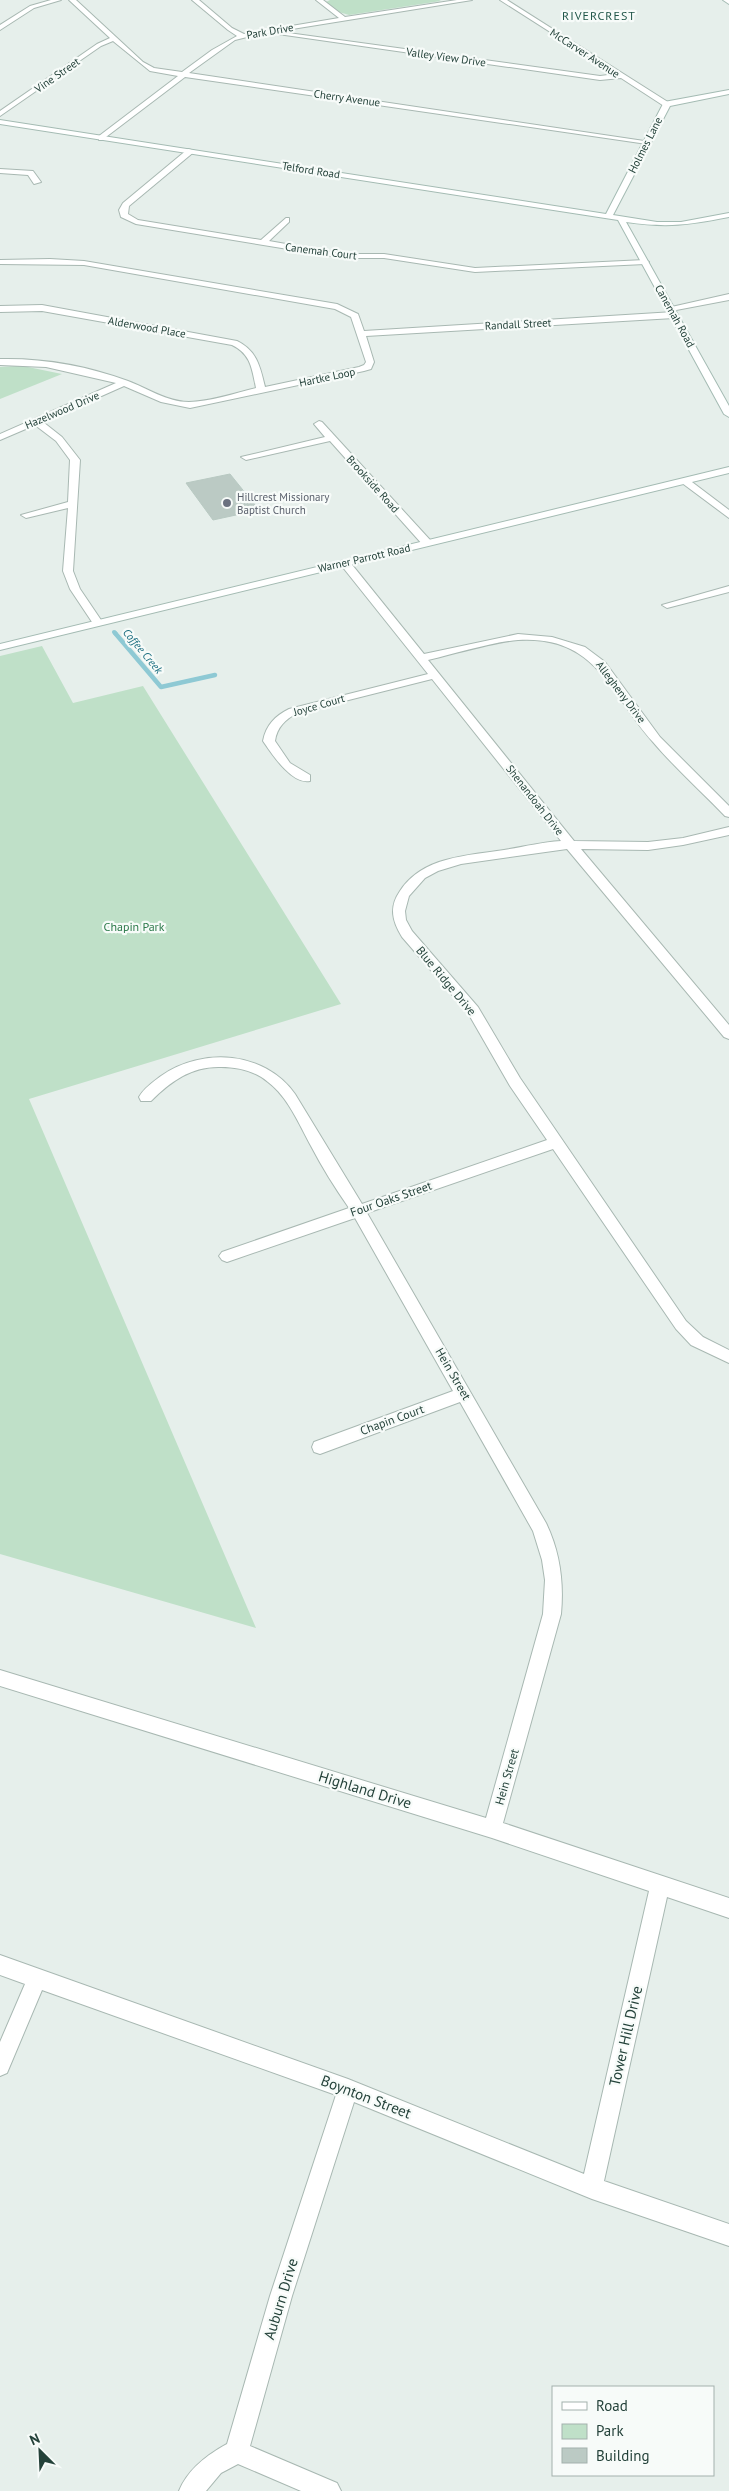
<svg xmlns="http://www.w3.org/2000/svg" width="729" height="2491" font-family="'PT Sans',sans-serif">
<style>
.green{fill:#bfe0c8}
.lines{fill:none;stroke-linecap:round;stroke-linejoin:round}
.stream-far1{stroke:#8ec9d4;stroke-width:4}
.stream{stroke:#8ec9d4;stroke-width:4.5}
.building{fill:#bbcac4;stroke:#b8c9c2}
.street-casing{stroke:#a8b8b2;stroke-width:2}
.secondary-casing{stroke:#a4bbb3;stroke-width:2}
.street{fill:#fff;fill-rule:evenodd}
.secondary{fill:#fff;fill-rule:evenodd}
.worship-dot{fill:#6b7280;stroke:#f7fbf9;stroke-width:2}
.labels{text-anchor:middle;stroke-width:4.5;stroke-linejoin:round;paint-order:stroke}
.far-street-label{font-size:11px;fill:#24423a;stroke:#f7fbf9}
.far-worship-label{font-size:11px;fill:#5b616d;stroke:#f7fbf9;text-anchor:start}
.far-water-label{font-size:11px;font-style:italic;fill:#1c6f80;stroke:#f7fbf9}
.far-quarter-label{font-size:12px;letter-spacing:1px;fill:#1f5548;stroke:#f7fbf9}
.park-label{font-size:12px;fill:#2d7a4b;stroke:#f7fbf9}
.street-label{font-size:12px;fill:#24423a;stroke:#f7fbf9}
.near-street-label{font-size:15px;fill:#24423a;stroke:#f7fbf9}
</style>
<rect width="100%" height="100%" fill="#e6efeb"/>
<g class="green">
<polygon points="330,0 439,0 441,1 349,15 339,12 326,2"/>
<polygon points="17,366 23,366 62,374 0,399 0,367"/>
<polygon points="42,646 73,703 143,686 341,1004 29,1099 256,1628 0,1554 0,656"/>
</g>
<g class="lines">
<polyline class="stream-far1" points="114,632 116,634"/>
<polyline class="stream" points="115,633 161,687 215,675"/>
</g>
<polygon class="building" points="230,474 259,510 213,520 186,483"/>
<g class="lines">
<g class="street-casing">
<g id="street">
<polygon points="51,0 61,0 34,8 0,30 0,25 30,6"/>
<polygon points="69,0 76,0 143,62 154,68 182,72 212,50 237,36 228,30 192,0 199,0 232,28 244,34 339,18 316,0 323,0 345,17 457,0 472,0 255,35 235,40 189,73 651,142 647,144 185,77 102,140 99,140 99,136 178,76 150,71 113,41 101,46 0,116 0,111 97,44 110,38"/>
<polygon points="500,0 507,0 671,104 664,106 621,78 600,80 278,34 281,32 600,76 616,74"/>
<polygon points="188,149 195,151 129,206 128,214 138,220 261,240 286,218 289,218 289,222 269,241 343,254 384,254 475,268 645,260 649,262 645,264 475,272 384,258 343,258 136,224 121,217 119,210 123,203"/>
<polygon points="0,169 33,171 41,182 34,184 28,175 0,173"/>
<path d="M50 259 84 261 337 304 358 314 364 331 674 312 678 315 674 318 366 336 374 362 371 369 364 371 190 408 161 402 124 386 43 422 62 437 80 460 73 571 80 589 103 623 98 626 94 625 70 589 63 571 68 508 26 518 21 515 68 502 70 460 56 441 35 425 0 440V434L116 383 46 367 0 365V359C42 358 88 366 128 381 147 388 167 402 189 402 208 402 236 393 256 388 252 369 251 354 232 345L42 311 0 312V306L42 305 237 341C257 351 260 366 265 387L359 367 364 365 366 362 351 317 335 309 84 265 0 264V260Z"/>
<polygon points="729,294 729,300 671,311 667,308"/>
<polygon points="319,421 322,422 431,541 431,545 423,545 330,441 246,460 241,457 325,437 314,424"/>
<polygon points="682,479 688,479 729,510 729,518 682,483"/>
<path d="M345 560 349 561 424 654 518 634 552 637 585 647 605 662 660 737 729 806V817L725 816C701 791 675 768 653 742 610 694 597 635 518 640 492 642 455 654 428 660L574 841 648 842 683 838 729 827V835L683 845 648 850 581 849 729 1025V1039L724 1037 567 849 461 864 438 871 425 878 409 896 405 911 406 920 412 931 478 1007 520 1078 686 1321 703 1337 729 1350V1363L691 1345 676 1329 553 1149 367 1213 546 1523C560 1552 564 1582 561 1614L503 1823 729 1898V1918L667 1897 604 2181 729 2224V2246L592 2199 354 2102 292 2296 250 2446 337 2483 341 2491H301L238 2464 221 2473 206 2491H179C188 2469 207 2455 227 2444L270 2296 336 2095 42 1990 7 2073 0 2076V2042L25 1984 0 1975V1955L348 2079 584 2174 649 1891 492 1838 0 1686V1670L486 1818 543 1614 545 1580 542 1560 533 1531 460 1402 320 1454 314 1452 312 1447 314 1442 453 1391 355 1218 227 1262 222 1260 219 1256 222 1252 349 1208C335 1188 322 1167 311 1146 299 1124 288 1097 268 1082 255 1071 238 1067 221 1067 192 1066 171 1081 151 1101H141L139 1097C144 1088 153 1082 161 1076 203 1047 264 1051 295 1094L362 1204 547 1140 510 1086 468 1013 402 937C392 921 389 907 400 891 423 856 467 856 504 850 523 847 542 842 561 841L432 679 297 713C285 720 277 727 275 741L290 763 310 775V781C292 785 272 754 263 741 266 725 275 716 289 709L428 674 341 565V561Z"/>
<polygon points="729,586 729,592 667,608 662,605"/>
</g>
</g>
<g class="secondary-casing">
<g id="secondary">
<polygon points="723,0 729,0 729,4"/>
<path d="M729 90V94L670 106 613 215 657 222H681L729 213V217C688 225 668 228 626 222L729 406V417L724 414 618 220 0 124V120L606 214 664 102Z"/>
<polygon points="729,467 729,473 0,650 0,644"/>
</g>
</g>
<use href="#street" class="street"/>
<use href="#secondary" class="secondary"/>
</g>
<circle class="worship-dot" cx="227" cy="503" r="5"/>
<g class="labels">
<g class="far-street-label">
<text transform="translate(270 31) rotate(-10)" y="4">Park Drive</text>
<text transform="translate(585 53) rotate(33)" y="4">McCarver Avenue</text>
<text transform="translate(446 57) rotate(8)" y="4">Valley View Drive</text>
<text transform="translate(57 75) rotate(-35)" y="4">Vine Street</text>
<text transform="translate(347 98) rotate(8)" y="4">Cherry Avenue</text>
<text transform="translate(645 145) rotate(-63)" y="4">Holmes Lane</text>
<text transform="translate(311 170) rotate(9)" y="4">Telford Road</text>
<text transform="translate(321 251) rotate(7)" y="4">Canemah Court</text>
<text transform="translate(675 316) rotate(61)" y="4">Canemah Road</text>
<text transform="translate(518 324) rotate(-3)" y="4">Randall Street</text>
<text transform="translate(147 327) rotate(10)" y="4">Alderwood Place</text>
<text transform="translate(327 377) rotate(-12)" y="4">Hartke Loop</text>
<text transform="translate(62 410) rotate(-23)" y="4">Hazelwood Drive</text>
<text transform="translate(373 484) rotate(48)" y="4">Brookside Road</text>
<text transform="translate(364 558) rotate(-13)" y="4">Warner Parrott Road</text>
<text transform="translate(621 692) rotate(53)" y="4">Allegheny Drive</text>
<text transform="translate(319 705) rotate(-16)" y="4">Joyce Court</text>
<text transform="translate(535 800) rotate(52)" y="4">Shenandoah Drive</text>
</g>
<g class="far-worship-label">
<text x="237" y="501">Hillcrest Missionary<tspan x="237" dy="13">Baptist Church</tspan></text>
</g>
<g class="far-water-label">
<text transform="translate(143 651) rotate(50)" y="4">Coffee Creek</text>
</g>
<g class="far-quarter-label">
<text x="599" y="20">RIVERCREST</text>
</g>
<g class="park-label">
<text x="134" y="931">Chapin Park</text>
</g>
<g class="street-label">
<text transform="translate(446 981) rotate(50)" y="4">Blue Ridge Drive</text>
<text transform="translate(391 1199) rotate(-19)" y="4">Four Oaks Street</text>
<text transform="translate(453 1374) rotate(60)" y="4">Hein Street</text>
<text transform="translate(392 1420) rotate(-20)" y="4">Chapin Court</text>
<text transform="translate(507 1777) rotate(-74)" y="4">Hein Street</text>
</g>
<g class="near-street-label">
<text transform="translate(365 1790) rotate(17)" y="5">Highland Drive</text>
<text transform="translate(626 2036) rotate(-77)" y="5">Tower Hill Drive</text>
<text transform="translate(366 2097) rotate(21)" y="5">Boynton Street</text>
<text transform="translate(281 2299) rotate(-73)" y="5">Auburn Drive</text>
</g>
</g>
<rect x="552" y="2386" width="162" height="90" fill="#f7fbf9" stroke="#a3b1ad"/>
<rect x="562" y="2402" width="25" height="8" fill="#ffffff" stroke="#a3b1ad"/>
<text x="596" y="2411" font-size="15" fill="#24423a">Road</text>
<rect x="562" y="2424" width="25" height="15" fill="#bfe0c8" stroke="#a3b1ad"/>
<text x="596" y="2436" font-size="15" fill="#24423a">Park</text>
<rect x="562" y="2448" width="25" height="15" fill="#bbcac4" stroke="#a3b1ad"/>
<text x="596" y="2461" font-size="15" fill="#24423a">Building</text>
<g transform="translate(40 2451) rotate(336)" stroke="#f7fbf9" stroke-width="4" paint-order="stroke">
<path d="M0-4L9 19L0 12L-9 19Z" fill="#24423a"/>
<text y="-8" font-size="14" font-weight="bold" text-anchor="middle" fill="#24423a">N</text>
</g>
</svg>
